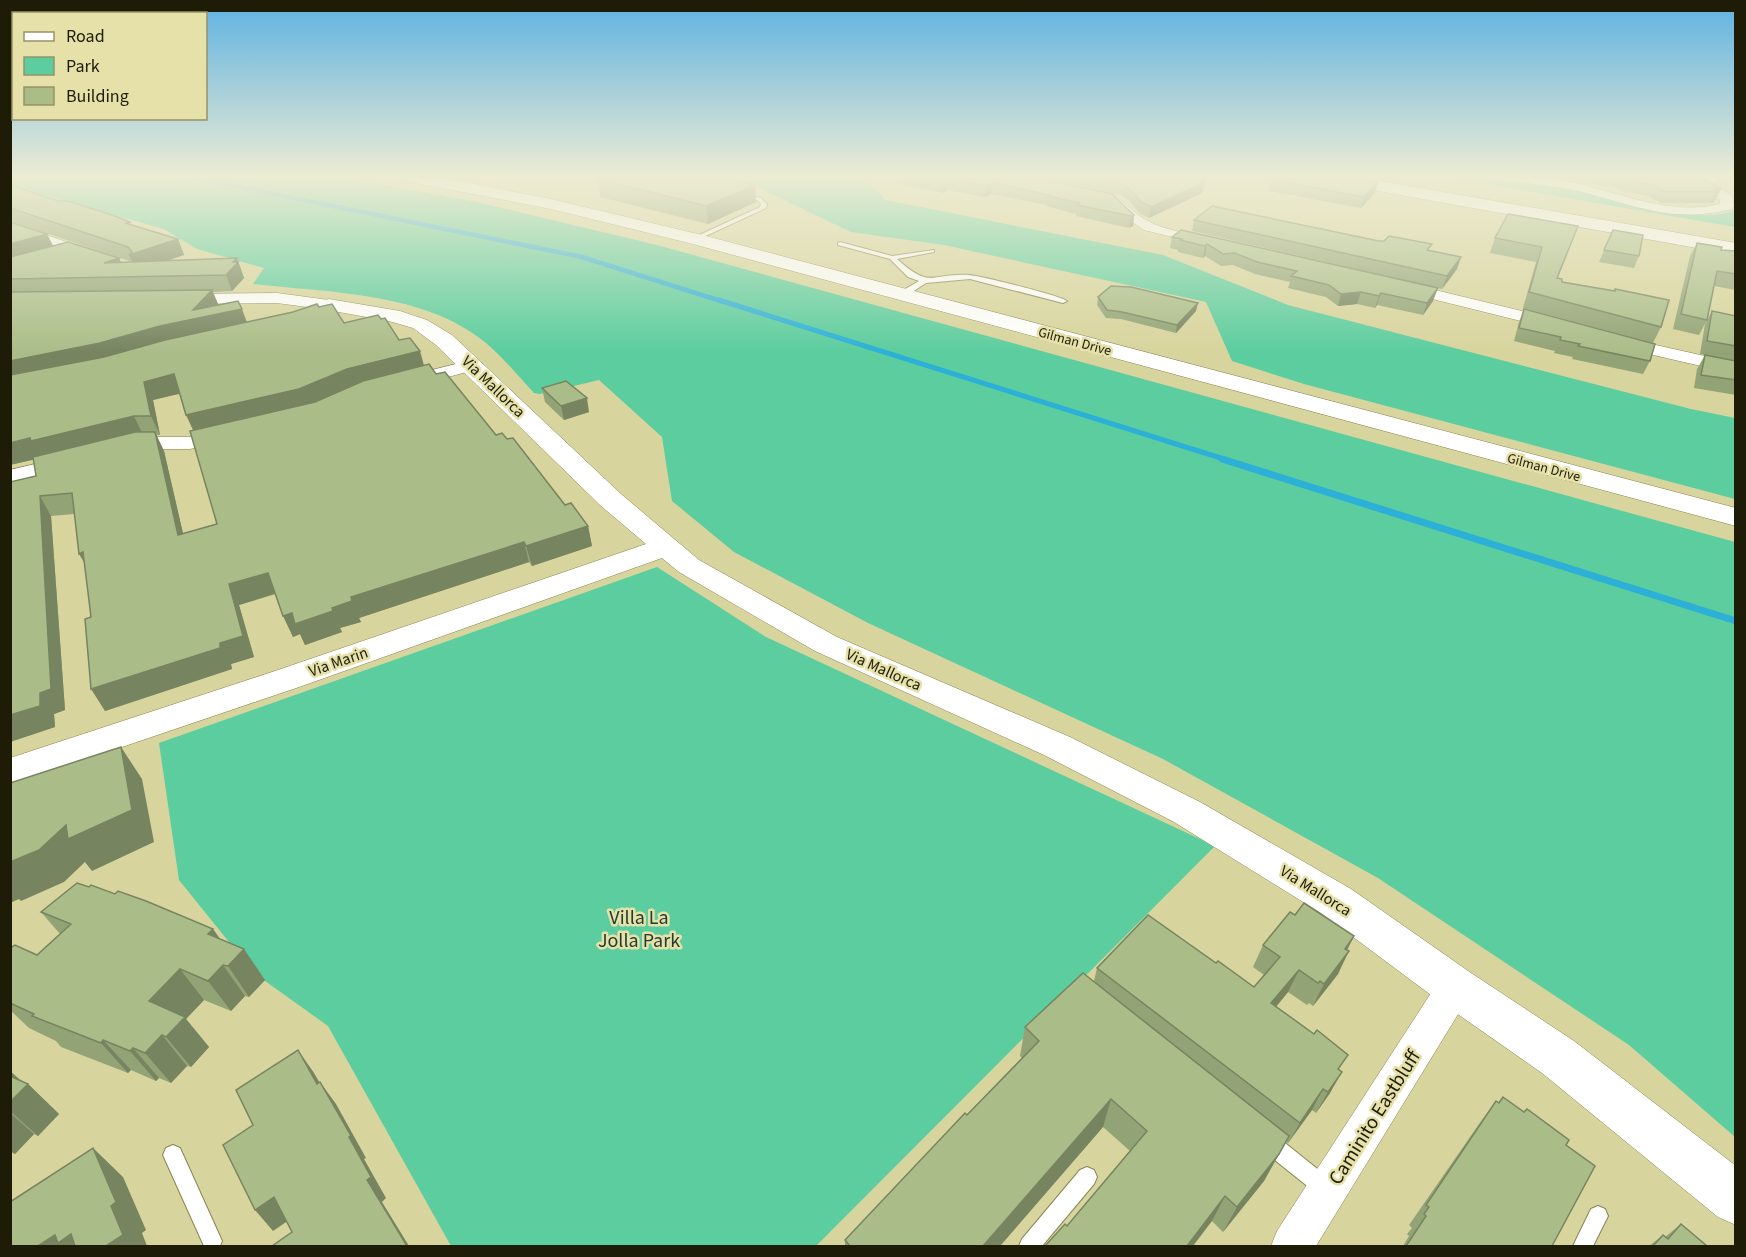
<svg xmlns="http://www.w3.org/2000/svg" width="1746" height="1257" font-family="'Source Sans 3',sans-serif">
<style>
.green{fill:#5bcd9f}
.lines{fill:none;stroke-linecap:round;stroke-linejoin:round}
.stream-far2{stroke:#2cb0d8;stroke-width:4.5}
.stream-far1{stroke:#2cb0d8;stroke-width:5}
.stream{stroke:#2cb0d8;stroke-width:7}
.service-casing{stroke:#898450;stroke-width:2}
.minor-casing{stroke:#898450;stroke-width:1}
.tertiary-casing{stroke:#898450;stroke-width:1}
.secondary-casing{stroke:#898450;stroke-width:1}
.service{fill:#fff;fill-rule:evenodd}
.minor{fill:#fff;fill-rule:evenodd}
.tertiary{fill:#fff;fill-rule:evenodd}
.secondary{fill:#fff;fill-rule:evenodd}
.wall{fill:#92a376;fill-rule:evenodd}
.shaded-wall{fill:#778460}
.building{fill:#aabd89;stroke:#778460;stroke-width:1.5}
.labels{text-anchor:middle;stroke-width:5;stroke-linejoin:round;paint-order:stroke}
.far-street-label{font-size:14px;fill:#1e1c07;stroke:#e6e1a9}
.street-label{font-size:16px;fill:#1e1c07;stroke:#e6e1a9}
.near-park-label{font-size:20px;fill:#233c31;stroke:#e6e1a9}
.near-street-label{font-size:20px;fill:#1e1c07;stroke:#e6e1a9}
</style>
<rect width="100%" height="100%" fill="#d8d49d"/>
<g class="green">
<path d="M10 177H339L472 201 657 245 1735 542V1137L1629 1045 1378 878 1163 759 868 623 734 552 672 501 662 437 599 380 540 394 534 393C518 376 503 357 486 343 424 292 330 293 253 284L264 268 197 249 164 229 11 186Z"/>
<polygon points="720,177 865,177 885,200 1163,255 1288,305 1691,409 1735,418 1735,499 1304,384 1232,361 1206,302 944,245 851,232 757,187"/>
<path d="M1445 177C1479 177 1513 179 1546 183 1589 189 1699 231 1735 209V227Z"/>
<polygon points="657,567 766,637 1215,846 816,1246 451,1246 328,1026 254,973 179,880 159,743"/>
</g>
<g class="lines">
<polyline class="stream-far2" points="191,177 582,257 724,302"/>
<polyline class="stream-far1" points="719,300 1227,460"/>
<polyline class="stream" points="1222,459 1736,621"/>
<g class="service-casing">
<g id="service">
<polygon points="741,193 761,198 767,204 766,208 697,240 693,240 693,238 760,207 761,204 757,200 739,196"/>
<path d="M840 242 892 256 934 250V252L897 259C932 290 930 273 969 275 981 276 1058 295 1067 301L1063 303 970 279 926 283 906 296H900V292L919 281 908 277 890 259 838 245V243Z"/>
<polygon points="1268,1133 1275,1135 1330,1179 1333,1186 1330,1193 1323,1196 1316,1193 1261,1149 1259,1142 1261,1135"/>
<polygon points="173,1145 180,1148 222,1241 220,1246 204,1246 163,1155 166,1148"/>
<polygon points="1087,1167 1094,1170 1097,1177 1094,1184 1042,1246 1019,1246 1022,1239 1080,1170"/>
<polygon points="1598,1206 1605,1209 1608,1216 1593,1246 1573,1246 1591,1209"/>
</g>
</g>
<g class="minor-casing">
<g id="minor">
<path d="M1498 177C1519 177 1541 176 1562 180 1615 190 1666 217 1720 204V200L1703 189 1701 182 1706 177H1721L1714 184 1732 196 1734 206 1732 209C1671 224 1635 205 1578 191 1553 185 1529 183 1504 181Z"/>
<path d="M1108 194C1124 198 1132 213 1146 220 1167 232 1191 233 1214 239L1216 242 1209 246 1144 230 1103 201 1101 198Z"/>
<polygon points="10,223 97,252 99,255 97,258 87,258 10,232"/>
<polygon points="1402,282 1559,320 1561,324 1553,329 1396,290 1394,287"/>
<polygon points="277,293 329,300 337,305 329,310 277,303 182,304 174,299 182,294"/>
<polygon points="1620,337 1736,363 1736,374 1614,346 1611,342 1614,338"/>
<polygon points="472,360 478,361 481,365 478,369 403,389 396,387 394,383 396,379"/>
<polygon points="228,429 235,431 238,435 235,439 190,449 144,449 128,453 121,451 118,447 121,443 144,437 190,437"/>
<polygon points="69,456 76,458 79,462 76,466 10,482 10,470"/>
<polygon points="1455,971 1468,976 1473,987 1468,998 1316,1246 1271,1246 1277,1231 1442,976"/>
</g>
</g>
<g class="tertiary-casing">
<polygon id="tertiary" points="329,299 400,311 427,320 452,335 621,494 699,560 837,637 1070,737 1200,802 1351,889 1471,973 1574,1041 1736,1166 1736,1225 1718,1217 1542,1073 1439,1001 1321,913 1174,822 1044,755 815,651 679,572 662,558 302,686 10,785 10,758 278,670 646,544 601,506 436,345 413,328 389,321 322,309 319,305 322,301"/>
</g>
<g class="secondary-casing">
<g id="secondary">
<polygon points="403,177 438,177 551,199 702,235 1736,508 1736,526 689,243 551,209 411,182"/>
<polygon points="1320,177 1357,177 1736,243 1736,255 1328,182"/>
</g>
</g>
<use href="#service" class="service"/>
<use href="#minor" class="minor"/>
<use href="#tertiary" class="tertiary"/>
<use href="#secondary" class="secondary"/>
</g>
<g class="wall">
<polygon points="898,177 1035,177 1134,215 1133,226 1129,228 1076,216 1076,214 1046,206 1047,205 991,194 985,197 947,190 943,193 897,183"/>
<polygon points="1043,177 1206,177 1202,193 1149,218 1139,213 1129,200 1120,195"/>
<polygon points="1371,177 1390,177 1387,180"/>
<polygon points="1566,177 1701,177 1721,189 1716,200 1714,200 1713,203 1661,203 1648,196 1618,190 1619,188 1593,184 1594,182"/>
<polygon points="598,179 756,202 708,224 600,197"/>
<polygon points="1272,180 1375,193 1361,208 1269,191"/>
<path d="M10 185 58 201 130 222 131 225 178 239 184 255 166 261 237 258 244 278 232 291 213 292 218 305 238 301 247 322 319 307 344 323 399 340 424 366 436 374 496 435 507 439 565 505 588 526 592 546 532 566 529 562 359 618 361 622 340 628 342 632 305 645 300 634 293 637 276 594 239 605 254 657 231 664 232 669 105 711 91 617 84 563 74 514 51 516 65 710 54 714 55 727 10 742V482L36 476 33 459 10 465V222L47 234 53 246 119 258 121 263 132 262 10 221ZM180 393 193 430 217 524 183 534 164 451 156 435H160L153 400Z"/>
<polygon points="1194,220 1379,241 1429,251 1457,269 1442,289 1192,231"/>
<polygon points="1578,226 1557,278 1562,282 1614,291 1615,289 1661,327 1653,343 1523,308 1536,262 1490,253 1495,238"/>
<polygon points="1181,230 1433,301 1423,315 1377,305 1375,308 1357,304 1338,306 1326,297 1288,288 1290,282 1255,274 1233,265 1221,266 1205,256 1203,258 1178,252 1178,250 1170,248 1172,237"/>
<polygon points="1613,230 1639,256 1634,268 1599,262"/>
<polygon points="1697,243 1721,250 1736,251 1736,290 1714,286 1707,320 1699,335 1673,329 1690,256"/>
<polygon points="1098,297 1196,311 1176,333 1121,319 1106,318 1097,305"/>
<polygon points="1524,309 1650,361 1643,374 1572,359 1573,357 1554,353 1555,351 1514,341 1519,322"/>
<polygon points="1712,311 1736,316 1736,361 1700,354 1705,324"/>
<polygon points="1705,355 1736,361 1736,395 1694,388 1697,369"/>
<polygon points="542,388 589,412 564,420 545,402"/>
<polygon points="89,887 213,929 220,939 265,980 249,997 245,996 231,1011 204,1000 186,1019 209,1047 191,1067 187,1066 171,1083 159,1078 156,1081 131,1070 128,1073 61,1047 56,1041 29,1028 10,1010 10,948 37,955 60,934 41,912"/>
<polygon points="1295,915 1354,936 1347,950 1338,974 1313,1006 1309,1003 1307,1005 1288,992 1276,1007 1340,1070 1330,1093 1316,1113 1312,1110 1288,1143 1286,1142 1264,1181 1223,1232 1212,1221 1067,1226 1130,1151 1103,1127 1000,1246 845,1246 845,1240 1022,1058 1020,1056 1025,1027 1094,981 1097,968 1254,987 1264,975 1253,967 1263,945"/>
<polygon points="10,1071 22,1082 28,1084 59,1114 38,1136 34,1134 15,1154 10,1152"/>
<polygon points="1503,1097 1566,1145 1552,1246 1403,1246 1409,1236 1407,1234 1412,1228 1409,1225 1479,1124 1496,1101 1498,1103"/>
<polygon points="1681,1224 1707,1246 1649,1246 1663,1235 1665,1237"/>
</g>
<g class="shaded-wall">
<polygon points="947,180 947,190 943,193 943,182"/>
<polygon points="1205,182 1202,193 1149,218 1151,207"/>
<polygon points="1378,182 1375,193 1361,208 1364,197"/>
<polygon points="992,183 991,194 985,197 986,186"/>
<polygon points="755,185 756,202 708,224 706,206"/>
<polygon points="1716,192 1718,192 1713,203 1710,203"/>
<polygon points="1134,215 1133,226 1129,228 1131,216"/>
<polygon points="47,234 55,250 10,263 10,244"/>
<polygon points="178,239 184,255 137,271 129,255"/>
<polygon points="1207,244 1205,256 1203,258 1205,246"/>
<polygon points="1461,257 1457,269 1442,289 1447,276"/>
<polygon points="119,258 126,274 104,263"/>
<polygon points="237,258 244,278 232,291 226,275 233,262"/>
<polygon points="1438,288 1433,301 1423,315 1427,303"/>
<polygon points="212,290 219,306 242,309 248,326 10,381 10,361 193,310"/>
<polygon points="1361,292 1357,304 1338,306 1341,294"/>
<polygon points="1381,293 1377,305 1375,308 1379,296"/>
<polygon points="1198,303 1196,311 1176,333 1177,325"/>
<polygon points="420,351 425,369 306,408 195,434 186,415 347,369"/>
<polygon points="174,374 183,393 153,400 160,435 151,416 144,382"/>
<polygon points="587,398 589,412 564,420 561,406"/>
<polygon points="134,416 143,435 10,465 10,443"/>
<polygon points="155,432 164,451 188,555 178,535"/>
<polygon points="40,496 51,516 65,710 54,714 55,727 10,742 10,715 40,693"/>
<polygon points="588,526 592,546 532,566 526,546"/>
<polygon points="524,542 529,562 359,618 361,622 340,628 342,632 305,645 300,634 293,637 283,616 292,613 332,608 351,597"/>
<polygon points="83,552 91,574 79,554"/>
<polygon points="268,573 277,593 239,605 254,657 231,664 232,669 105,711 91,689 220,643 229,584"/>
<polygon points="121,747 142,779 154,842 92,871 85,862 64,882 21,901 19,899 10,903 10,862"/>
<polygon points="213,929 234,959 244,949 265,980 249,997 228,966 208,934"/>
<polygon points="1354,936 1343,958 1345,949"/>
<polygon points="1349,951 1338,974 1313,1006 1324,984"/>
<polygon points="223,965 245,996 231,1011 208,981"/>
<polygon points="180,969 204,1000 186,1019 209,1047 191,1067 166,1037 149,1001"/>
<polygon points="1299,970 1288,992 1261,1025 1271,1003"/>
<polygon points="162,1035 187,1066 171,1083 145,1053"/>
<polygon points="103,1040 131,1070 128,1073 101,1043"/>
<polygon points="133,1048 159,1078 156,1081 130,1051"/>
<polygon points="298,1050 314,1073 333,1106 317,1084"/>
<polygon points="10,1071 27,1086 28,1084 59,1114 38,1136 10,1111"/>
<polygon points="1342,1072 1330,1093 1316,1113 1328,1092"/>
<polygon points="320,1082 336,1104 366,1158 364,1159 386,1198 382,1202 409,1246 407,1246 393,1224 367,1180 349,1137"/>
<polygon points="1323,1089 1312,1110 1288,1143 1300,1123"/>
<polygon points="1111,1099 1103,1127 1000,1246 983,1246"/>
<polygon points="10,1113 34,1134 15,1154 10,1150"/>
<polygon points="1289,1136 1264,1181 1223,1232 1237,1207"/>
<polygon points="93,1148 123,1177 146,1230 142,1233 147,1246 106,1246 111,1206"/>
<polygon points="1225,1196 1212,1221 1193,1246 1187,1246"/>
<polygon points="274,1197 292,1218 273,1231 255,1210"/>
<polygon points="71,1234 86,1246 38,1246 55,1235"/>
</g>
<g class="building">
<polygon points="604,177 722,177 755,185 706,206 598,179"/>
<polygon points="921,177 1035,177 1112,194 1134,215 1131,216 1077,205 1080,203 1048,196 1049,195 992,183 986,186 947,180 943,182"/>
<polygon points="1091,177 1205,177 1205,182 1151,207 1141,202 1130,189 1122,184"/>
<polygon points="1275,177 1351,177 1378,182 1364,197 1272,180"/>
<polygon points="1620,177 1701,177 1721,189 1713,189 1718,192 1666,192 1653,185 1623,180 1624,178"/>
<polygon points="10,185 58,201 68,201 115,216 130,222 125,223 178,239 129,255 132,252 128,247 10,208"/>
<polygon points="1212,206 1379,241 1384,241 1389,236 1432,244 1427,250 1461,257 1447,276 1194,220"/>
<polygon points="1508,214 1578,226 1557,278 1562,279 1562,282 1615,291 1615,289 1669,300 1661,327 1529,292 1542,247 1495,238"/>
<polygon points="10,222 47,234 10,244"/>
<polygon points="1181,230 1438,288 1427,303 1381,293 1379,296 1361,292 1341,294 1329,285 1291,276 1297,271 1257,262 1235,253 1223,254 1207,244 1205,246 1180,240 1182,239 1172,237"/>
<polygon points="1613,230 1643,235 1639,256 1604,250"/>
<polygon points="68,242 119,258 104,263 237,258 233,262 238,262 226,275 10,279 10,257"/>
<polygon points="1697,243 1722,247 1721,250 1736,251 1736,274 1717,271 1707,320 1681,314"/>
<polygon points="1111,286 1131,287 1198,303 1177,325 1122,312 1107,310 1098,297"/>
<polygon points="212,290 193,310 238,301 242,309 160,326 100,343 10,361 10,292"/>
<polygon points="317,304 319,307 332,304 344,323 378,315 381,319 385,318 399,340 410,338 420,351 347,369 299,389 186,415 174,374 144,382 151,416 134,416 31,441 30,438 10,443 10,375 104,357 165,340 293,312"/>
<polygon points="1524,309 1655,344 1650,361 1578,346 1580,344 1560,340 1561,337 1519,328"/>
<polygon points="1712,311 1736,316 1736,346 1707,341"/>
<polygon points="1705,355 1736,361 1736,380 1701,375"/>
<polygon points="429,364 436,374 445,372 496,435 502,433 507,439 513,438 565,505 571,503 588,526 526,546 524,542 351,597 352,601 332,608 333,611 295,624 292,613 283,616 268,573 229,584 243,636 220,643 220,648 91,689 85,619 91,617 83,552 79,554 72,493 40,496 51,689 40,693 40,706 10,715 10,482 36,476 33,457 135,432 155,432 178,535 217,524 190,431 315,402 363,381"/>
<polygon points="566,381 587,398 561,406 542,388"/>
<polygon points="121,747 132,810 68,839 66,825 39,850 10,862 10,783"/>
<polygon points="77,883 89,887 91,885 115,894 118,891 146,901 213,929 208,934 244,949 228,966 223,965 208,981 180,969 149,1001 185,1017 166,1037 162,1035 145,1053 133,1048 130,1051 103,1040 101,1043 32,1016 34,1014 10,1003 10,948 15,945 37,955 71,924 41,912"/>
<polygon points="1304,903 1354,936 1345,949 1349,951 1324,984 1320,981 1318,983 1299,970 1271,1003 1314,1034 1317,1030 1348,1055 1338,1069 1342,1072 1328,1092 1323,1089 1300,1123 1097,968 1148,915 1216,963 1218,961 1254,987 1280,957 1263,945 1290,912 1295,915"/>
<polygon points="1083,973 1289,1136 1279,1154 1237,1207 1225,1196 1187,1246 1045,1246 1065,1224 1067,1226 1147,1131 1111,1099 983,1246 850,1246 845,1240 965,1113 967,1115 1039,1041 1025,1027"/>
<polygon points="298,1050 317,1084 320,1082 351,1136 349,1137 371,1177 367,1180 407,1246 272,1246 292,1232 274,1197 255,1210 223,1145 253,1125 236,1090"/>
<polygon points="10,1076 28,1084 10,1102"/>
<polygon points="1503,1097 1524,1112 1527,1109 1569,1140 1566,1145 1595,1166 1552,1246 1406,1246 1426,1216 1424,1214 1429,1207 1426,1205 1496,1101 1499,1103"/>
<polygon points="93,1148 116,1202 111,1206 123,1235 106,1246 75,1246 71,1234 58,1243 55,1235 38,1246 10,1246 10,1202"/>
<polygon points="1681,1224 1707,1246 1653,1246 1663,1235 1668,1239"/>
</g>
<linearGradient id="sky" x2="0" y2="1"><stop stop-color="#5db2e2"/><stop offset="0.5" stop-color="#edecd3"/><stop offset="1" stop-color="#edecd3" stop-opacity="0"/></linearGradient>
<rect width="1746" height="353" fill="url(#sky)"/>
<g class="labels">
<g class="far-street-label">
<text transform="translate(1075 341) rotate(15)" y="5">Gilman Drive</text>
<text transform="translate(1544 467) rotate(15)" y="5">Gilman Drive</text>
</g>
<g class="street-label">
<text transform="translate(494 386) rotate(44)" y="6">Via Mallorca</text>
<text transform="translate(338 661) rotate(-19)" y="6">Via Marin</text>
<text transform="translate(884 669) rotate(24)" y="6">Via Mallorca</text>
<text transform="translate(1316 890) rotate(32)" y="6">Via Mallorca</text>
</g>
<g class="near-park-label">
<text x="639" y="924">Villa La<tspan x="639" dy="23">Jolla Park</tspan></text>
</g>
<g class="near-street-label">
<text transform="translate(1374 1117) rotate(-58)" y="7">Caminito Eastbluff</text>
</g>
</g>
<rect width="1746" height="1257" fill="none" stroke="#1e1c07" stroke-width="24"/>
<rect x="12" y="12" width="195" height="108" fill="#e6e1a9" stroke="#969268" stroke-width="1.5"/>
<rect x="24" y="32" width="30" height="9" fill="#ffffff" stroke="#969268" stroke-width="1.5"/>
<text x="66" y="42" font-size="18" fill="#1e1c07">Road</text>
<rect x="24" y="57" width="30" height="18" fill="#5bcd9f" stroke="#969268" stroke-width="1.5"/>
<text x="66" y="72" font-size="18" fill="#1e1c07">Park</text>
<rect x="24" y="87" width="30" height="18" fill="#aabd89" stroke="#969268" stroke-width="1.5"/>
<text x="66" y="102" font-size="18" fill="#1e1c07">Building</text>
</svg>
